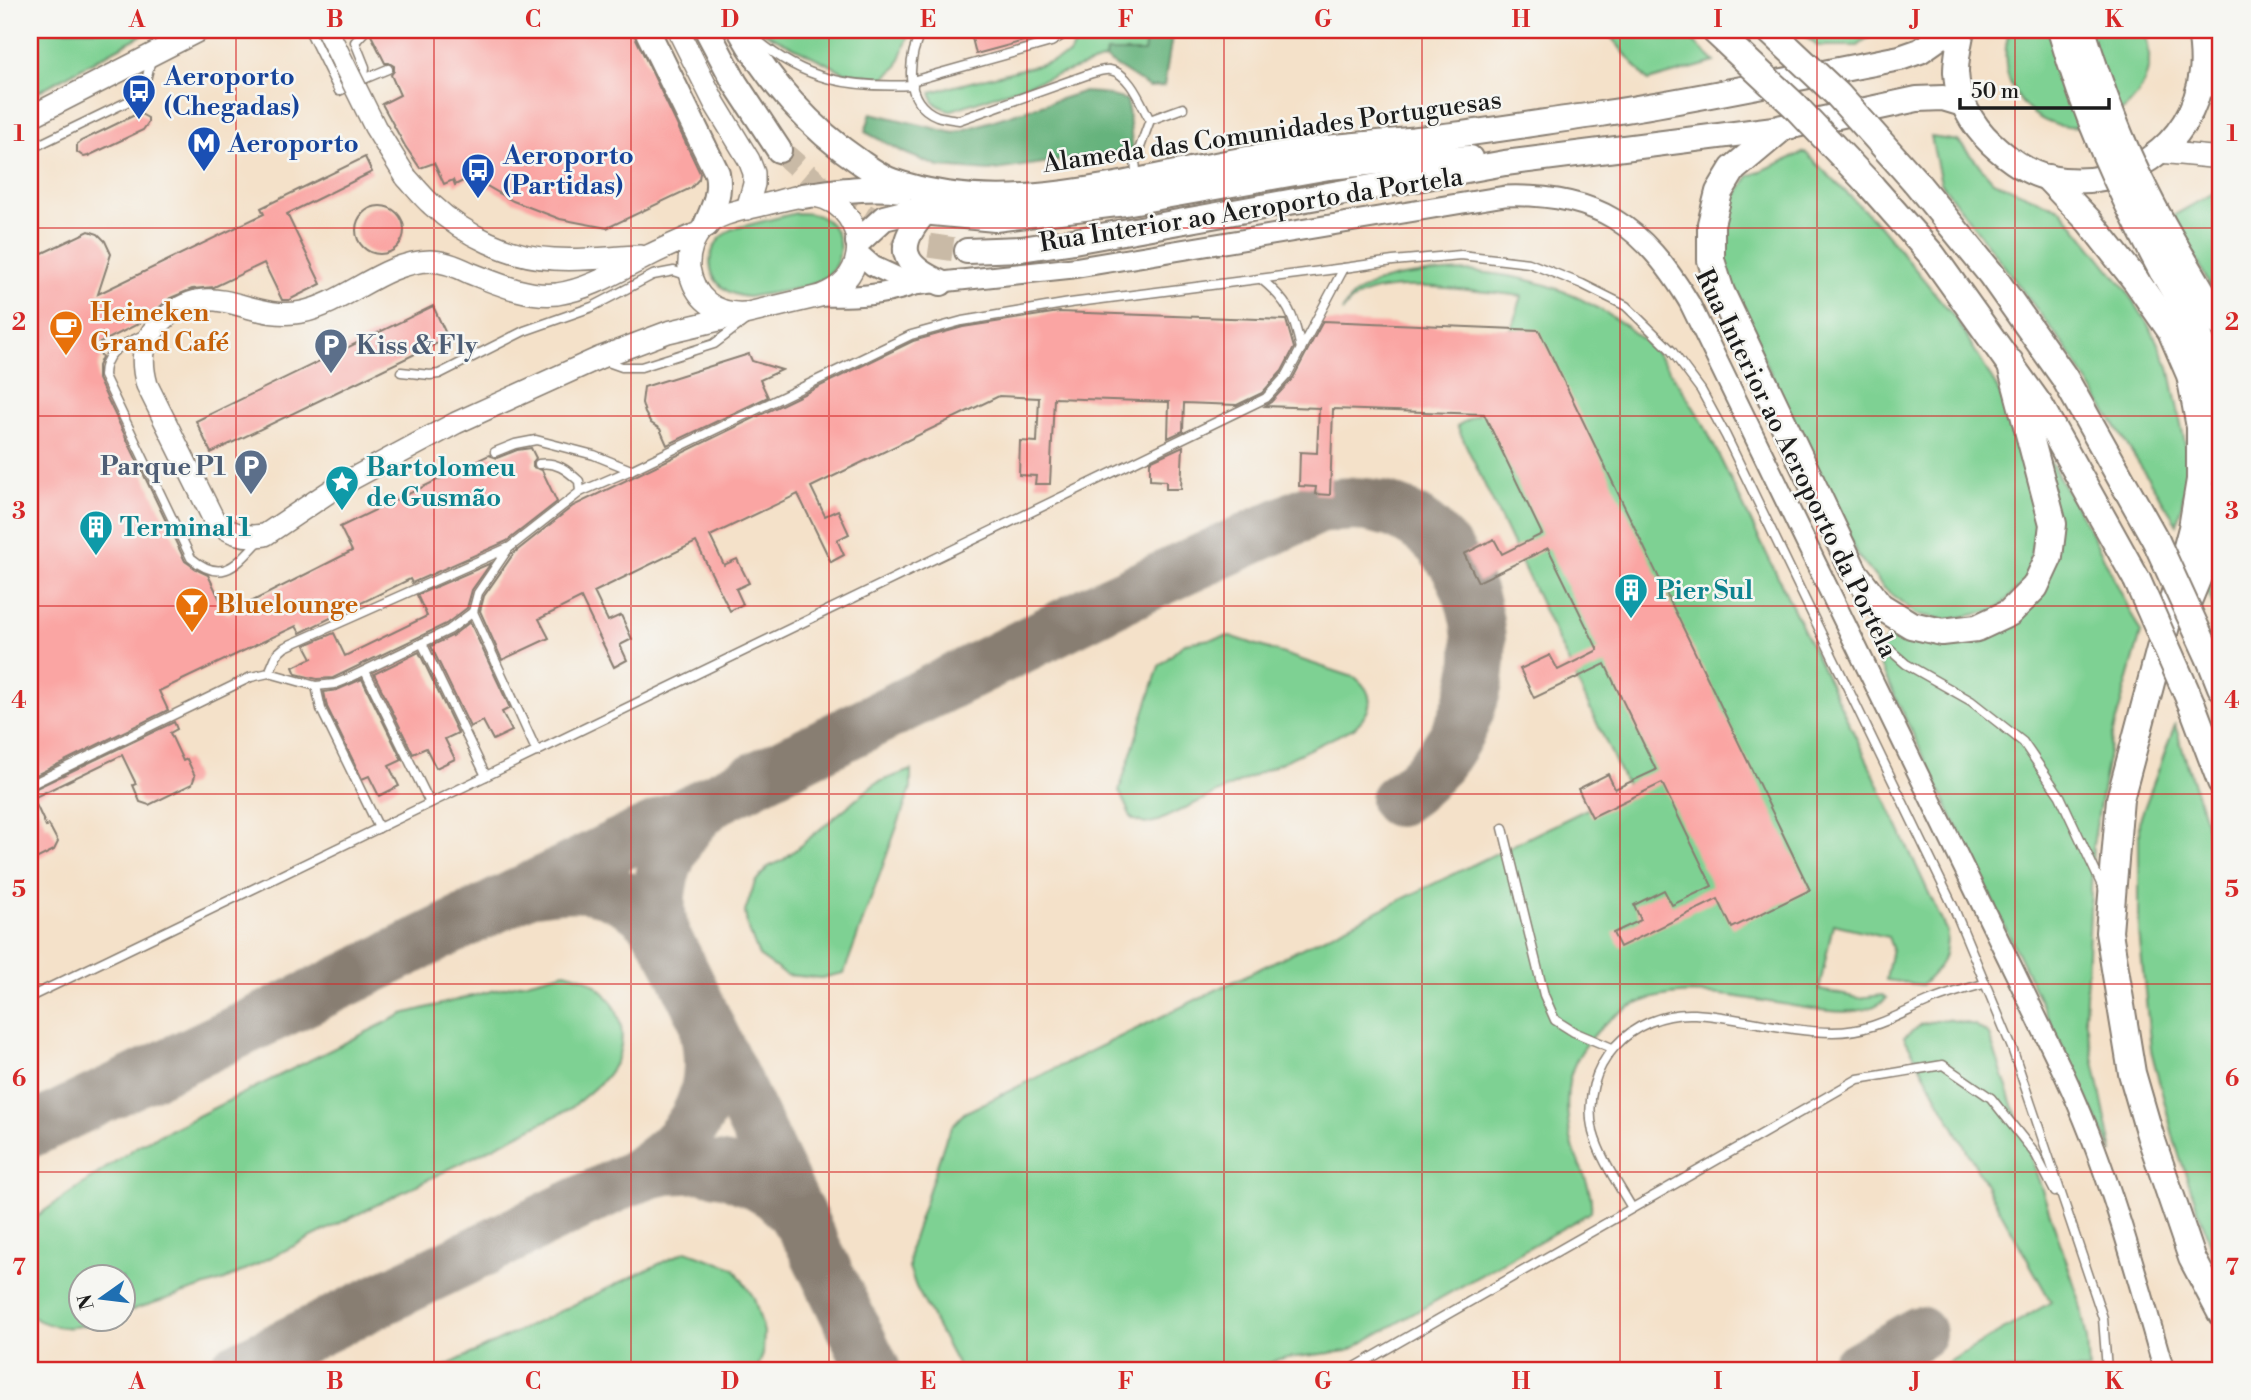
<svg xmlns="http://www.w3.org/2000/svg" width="2251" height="1400" font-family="'Libre Bodoni',serif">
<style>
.green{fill:#7ed193;stroke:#4d7658;stroke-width:2}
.forest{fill:#66b37d;stroke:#41684c;stroke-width:2}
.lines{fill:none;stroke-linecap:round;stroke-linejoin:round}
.taxiway{stroke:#887e72;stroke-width:54}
.building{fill:#faa5a3}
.primary-tunnel{stroke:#c9baa6;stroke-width:24;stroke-dasharray:24 12;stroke-linecap:butt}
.service-casing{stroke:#887e72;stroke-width:11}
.tertiary-casing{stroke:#887e72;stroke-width:23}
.secondary-casing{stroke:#887e72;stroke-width:24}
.primary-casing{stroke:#887e72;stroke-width:28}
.trunk-casing{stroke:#887e72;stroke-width:30}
.service{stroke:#fff;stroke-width:8}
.tertiary{stroke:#fff;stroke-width:19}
.secondary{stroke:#fff;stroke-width:21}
.primary{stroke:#fff;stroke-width:24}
.trunk{stroke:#fff;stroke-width:26}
.secondary-bridge-casing{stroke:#887e72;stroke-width:24;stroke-linecap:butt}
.trunk-bridge-casing{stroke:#887e72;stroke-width:30;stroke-linecap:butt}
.secondary-bridge{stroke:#fff;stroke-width:21}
.trunk-bridge{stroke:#fff;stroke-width:26}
.grid{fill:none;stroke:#d62828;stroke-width:2;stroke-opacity:0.55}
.labels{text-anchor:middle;stroke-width:5;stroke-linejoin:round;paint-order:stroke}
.transit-label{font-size:26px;font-weight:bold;fill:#164399;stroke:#f6f6f2;text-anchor:start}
.street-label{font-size:26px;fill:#1c1c1c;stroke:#f6f6f2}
.food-label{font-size:26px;font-weight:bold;fill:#c56008;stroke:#f6f6f2;text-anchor:start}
.service-label{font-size:26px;font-weight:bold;fill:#4e5e75;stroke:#f6f6f2;text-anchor:start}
.culture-label{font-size:26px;font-weight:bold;fill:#0d838f;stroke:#f6f6f2;text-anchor:start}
.neatline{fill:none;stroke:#d62828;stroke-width:2.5}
.grid-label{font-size:23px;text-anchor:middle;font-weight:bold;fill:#d62828}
</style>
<rect width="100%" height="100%" fill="#f6f6f2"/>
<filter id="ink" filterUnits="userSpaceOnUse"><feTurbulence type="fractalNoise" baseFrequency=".0143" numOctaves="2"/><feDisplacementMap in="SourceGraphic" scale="14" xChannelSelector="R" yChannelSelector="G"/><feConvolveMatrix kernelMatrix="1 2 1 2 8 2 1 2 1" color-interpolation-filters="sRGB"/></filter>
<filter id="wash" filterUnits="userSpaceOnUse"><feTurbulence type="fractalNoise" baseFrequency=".00686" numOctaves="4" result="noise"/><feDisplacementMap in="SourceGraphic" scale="28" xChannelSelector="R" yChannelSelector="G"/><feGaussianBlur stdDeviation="1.57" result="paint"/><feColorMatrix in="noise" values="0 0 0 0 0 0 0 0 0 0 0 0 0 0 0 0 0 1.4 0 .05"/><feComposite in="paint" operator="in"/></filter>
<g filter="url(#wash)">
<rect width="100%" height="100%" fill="#f4e1c9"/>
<g class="green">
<polygon points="30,30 151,30 30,96"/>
<polygon points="759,30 911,30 897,67 884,78 844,72"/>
<polygon points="1081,30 1148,30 1145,52 1106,52 1105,59 949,111 934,103 931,92 1050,62 1069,55"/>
<polygon points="1605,30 1681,30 1715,62 1648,81"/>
<polygon points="1799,30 1879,30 1858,46 1817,46"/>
<path d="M2010 30H2144C2176 119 2046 169 2010 82 2004 66 2004 46 2010 30Z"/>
<polygon points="1931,137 1958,141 1993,181 2062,210 2128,292 2151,329 2169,367 2186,448 2186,486 2177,524 2066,348 1941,183"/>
<polygon points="1805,152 1880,226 1956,319 1996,386 2024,446 2036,530 2026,580 1997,610 1947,620 1916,614 1883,587 1858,556 1733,294 1723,251 1726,210 1749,176"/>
<polygon points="2221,189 2221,306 2173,216"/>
<path d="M796 213C805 213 815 213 823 218 845 231 845 265 823 279 805 290 769 293 748 297 707 294 696 250 732 229Z"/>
<path d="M1473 271C1493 274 1513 276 1532 281 1573 291 1624 319 1653 350 1672 371 1687 397 1702 421L1867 760 1947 932C1947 962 1942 965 1922 985L1886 980 1892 948 1888 937 1833 924 1819 990 1859 998 1882 995 1887 998C1865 1017 1832 1012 1805 1008 1739 998 1660 974 1605 1024 1589 1039 1573 1060 1569 1082 1565 1105 1568 1134 1576 1156 1584 1176 1593 1190 1591 1212L1348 1351 1279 1359 1254 1370H960L916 1287 909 1268 910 1248 946 1138 952 1126 964 1113 1628 789 1457 426 1485 410 1522 296C1484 292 1384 275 1353 300 1349 303 1345 308 1342 312 1358 271 1436 272 1473 271Z"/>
<polygon points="2043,449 2093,536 2141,633 2111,739 2093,845 2085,1018 2113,1153 1875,655 1892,631 1944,645 1982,642 2016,624 2044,592"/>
<polygon points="2221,538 2221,626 2206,587"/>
<path d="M1230 636 1356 678C1377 695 1372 712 1354 728L1158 821 1145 824 1132 819 1119 791 1159 666 1185 643Z"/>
<polygon points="2175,725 2221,871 2221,1269 2213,1253 2175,1143 2151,1050 2139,932 2139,822"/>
<polygon points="911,770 911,788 844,973 821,978 786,975 759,956 747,925 745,912 755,882 768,867 783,860 876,783"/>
<path d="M565 972C572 974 580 976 586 979 625 1002 634 1046 603 1080 593 1090 581 1099 570 1109L225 1280 123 1313 122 1278H80V1320H104C74 1329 58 1332 30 1316V1221L139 1145 403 1014Z"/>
<polygon points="1946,1019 1975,1025 1989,1035 2079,1298 2087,1339 2089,1370 1935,1370 2051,1302 1904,1037 1921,1024"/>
<polygon points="686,1251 734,1268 754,1298 764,1332 763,1354 757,1370 437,1370"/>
</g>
<g class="forest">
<polygon points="1148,30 1173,30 1164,86 1149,87 1105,59 1106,52 1144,52"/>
<polygon points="1082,92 1100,93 1127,100 1133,150 989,171 939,167 907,154 865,132 871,113 954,133"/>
</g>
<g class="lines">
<g class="taxiway">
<path d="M536 889C576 882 608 883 641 910 669 932 697 1005 714 1039 767 1150 820 1260 874 1370"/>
<path d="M664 937C648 889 670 838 706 806"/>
<path d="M30 1131 350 978 619 845 663 825 1113 601 1319 507C1339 505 1358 502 1378 507 1458 524 1495 620 1473 694 1461 737 1434 775 1397 800"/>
<path d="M635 1176C691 1143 720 1099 707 1034"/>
<polyline points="235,1370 625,1181 652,1171 667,1168 700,1166 728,1171 756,1183 775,1194 791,1209 809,1237"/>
<polyline points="1855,1370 1919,1333"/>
</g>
</g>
<g id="blocks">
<g class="building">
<polygon points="372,30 632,30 700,173 699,179 691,188 607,228 560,219 513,201 471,177 455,185 453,180 444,184 434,163 420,168 405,146 382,104 400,95 391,75 394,71 394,66 389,63 385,63 371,35"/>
<polygon points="970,30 1045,30 1046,35 976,54"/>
<polygon points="139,113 148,118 148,123 143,130 88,156 84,157 77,152 77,144 81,141"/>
<polygon points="365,157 372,172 287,214 321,284 289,300 282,300 264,263 214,287 192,289 170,298 144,321 96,345 102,357 98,366 98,379 185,561 199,571 208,575 227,614 352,551 340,527 489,455 497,458 517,450 531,448 536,458 533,462 533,467 542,470 557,502 507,541 412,583 410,579 300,633 296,626 159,691 168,710 30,778 30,259 89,231 98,234 105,241 111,254 98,294 264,214 261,208"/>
<circle cx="380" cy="230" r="24"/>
<polygon points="433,306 448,338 211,453 196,421"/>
<polygon points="1059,312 1286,320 1294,348 1282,371 1262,393 1237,405 1184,403 1183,431 1168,438 1169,402 1054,398 1050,484 1035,484 1036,476 1019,475 1020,441 1037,442 1039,398 999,396 811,487 825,516 838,510 849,534 837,540 844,555 831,562 798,494 710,536 724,565 737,559 749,583 736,589 743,604 730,611 696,542 594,592 608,621 621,615 632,639 620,645 627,660 614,667 581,598 539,619 549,638 502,660 480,611 484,596 514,553 573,506 913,341 963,327"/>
<polygon points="1323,321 1539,330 1810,890 1732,928 1718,899 1620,947 1613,933 1641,920 1634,905 1664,890 1672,905 1712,886 1662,783 1592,817 1578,789 1608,774 1615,789 1656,770 1605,664 1534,698 1520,669 1550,655 1558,670 1598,650 1548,548 1478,582 1464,554 1494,539 1502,554 1542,534 1484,414 1333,409 1330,495 1315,494 1316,487 1299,486 1300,452 1317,453 1319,408 1265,406 1271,402 1293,378"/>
<polygon points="749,354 752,361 782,370 760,380 768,397 667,445 660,429 651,423 645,413 642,403 644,387"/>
<polygon points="1183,446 1181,489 1166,489 1166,481 1150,480 1150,461"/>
<polygon points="491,563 472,590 467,608 446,624 333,678 317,679 296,674 293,667 312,658 305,645 334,633 345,656 427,616 417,595"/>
<polygon points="470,622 510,708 502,712 512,731 493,740 483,721 470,727 431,646 452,636"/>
<polygon points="419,652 458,733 445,739 455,759 436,768 426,748 413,754 374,674"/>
<polygon points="362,679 402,760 389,766 399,786 379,796 369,776 362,779 327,707 324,692 337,690"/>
<polygon points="174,722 177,729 170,733 183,761 187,759 195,776 192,784 149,805 140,802 133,785 136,784 122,755 33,798 46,826 49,825 58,842 54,850 30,862 30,791"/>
</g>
</g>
</g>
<g filter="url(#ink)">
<use href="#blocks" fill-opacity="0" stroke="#887e72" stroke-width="2"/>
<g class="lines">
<polyline class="primary-tunnel" points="779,150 828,193 892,231 917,244 967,251"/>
<g class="service-casing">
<g id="service">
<polyline points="309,30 339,91 364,79 365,67 355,42 366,30"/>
<path d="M922 30C908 57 902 102 937 116 943 118 952 119 959 120L1092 73C1097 72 1105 69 1110 70 1130 73 1141 104 1150 120"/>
<path d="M756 39C805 81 851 88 913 85"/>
<polyline points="364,79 388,69"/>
<polyline points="912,81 1051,42 1071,30"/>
<path d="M30 149 131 100C147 89 147 76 151 58"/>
<polyline points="1137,179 1135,161 1150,120 1183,108"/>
<path d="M1261 279C1288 301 1294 315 1301 349"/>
<path d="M145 334C125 345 104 349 104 376L191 558C223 585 237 564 260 540"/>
<polyline points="605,361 622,367 641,367 714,344 747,319"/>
<polyline points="401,372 430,375 439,374 524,331 592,307 653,275 674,271 686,275"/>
<polyline points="495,452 515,444 536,440 594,455 631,470 911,335 962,321 1070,303 1344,268"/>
<polyline points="580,492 631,470"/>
<polyline points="473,612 537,752"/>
<polyline points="422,643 486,776"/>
<polyline points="1890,650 1906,664 1971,701 2023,742 2060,796 2104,890"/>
<polyline points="365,671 430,803"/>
<path d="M269 673 277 654 285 647 510 547 580 492 579 481C567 470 556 461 539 464"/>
<polyline points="316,686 335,684 345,680 449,630 473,612 478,593 508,549"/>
<polyline points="30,785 251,677 269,673 316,686 321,709 379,828"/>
<polyline points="1503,828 1544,995 1555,1020 1574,1032 1612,1048"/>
<polyline points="30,997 1266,398 1287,375 1344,268 1393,261 1461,255 1529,263 1582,284 1626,306 1671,350 1701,390 1726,436 1953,906 2012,1048 2103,1318 2107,1370"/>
<path d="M1632 1208C1618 1184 1600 1158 1593 1132 1578 1066 1631 1011 1695 1014 1741 1017 1786 1032 1833 1032 1871 1032 1895 1016 1928 1002 1946 994 1965 989 1984 984"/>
<polyline points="1350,1370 1858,1079 1943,1065 1991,1098 2036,1155 2055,1192"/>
</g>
</g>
<g class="tertiary-casing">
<g id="tertiary">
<polyline points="858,253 873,266 914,285"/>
<path d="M820 296C853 297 882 296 914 285L1073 268 1505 196C1597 193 1643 225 1689 302L2065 1076C2109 1170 2135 1270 2164 1370"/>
</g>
</g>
<g class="secondary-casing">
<g id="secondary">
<polyline points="678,30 715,104 749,160 754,173 754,184 747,209"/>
<polyline points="2202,74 2221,93"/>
<polyline points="30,117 200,30"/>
<polyline points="2160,152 2221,158"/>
<path d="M406 177C415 187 423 197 432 205 463 234 511 258 554 259 583 261 612 257 640 256"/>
<path d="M698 233C682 240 666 247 650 255 620 270 591 289 557 294 527 297 498 284 470 273 458 267 444 261 430 261 383 262 346 303 302 312 246 323 209 270 157 326 141 343 141 363 147 385L214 520C230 534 244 538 265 535L335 488 456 423 599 358 668 332 820 296C839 289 854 276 857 255 861 228 843 200 815 196 798 194 778 202 762 205 741 210 718 213 703 228 693 238 688 254 689 268 694 298 715 315 745 313"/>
</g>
</g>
<g class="primary-casing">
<g id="primary">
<path d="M647 30 717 173C721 193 714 207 706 225"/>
<polyline points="707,30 735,83 779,150"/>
<path d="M740 30C769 82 811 129 860 162 870 169 881 177 892 181 1004 220 1125 181 1236 161 1258 157 1281 154 1304 151 1345 145 1386 143 1428 138 1485 132 1543 122 1600 114 1701 99 1800 77 1900 58L1920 51 1950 30"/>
<path d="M1962 30C1959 44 1956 58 1956 72 1957 99 1972 125 1991 143 2007 158 2027 174 2050 178 2122 192 2193 148 2202 72 2204 58 2202 44 2200 30"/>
<path d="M802 196C836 191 868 186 902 190"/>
<path d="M925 212C895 246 900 265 941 283"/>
<polyline points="858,242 884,218 912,211 995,219 1125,203 1329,167 1386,161 1470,158"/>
<polyline points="967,251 1021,249 1068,242 1505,163 1782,128 1917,99 1943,98 1963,104"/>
</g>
</g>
<g class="trunk-casing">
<g id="trunk">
<polyline points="1782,128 1733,169 1719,192 1711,224 1711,260 1721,292 1854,572 1880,606 1911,625 1942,632 1977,628 2009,613 2035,587 2049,557 2053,524 2010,362"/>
<polyline points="2048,178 2089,221 2137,282 2171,331 2190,375 2200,427 2200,480 2192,528 2120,799 2109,932 2132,1073 2150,1135 2192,1258 2221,1313"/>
<polyline points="1915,181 1991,274 2064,377 2156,541"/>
<polyline points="1871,186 1932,255 2040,406 2137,580"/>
<polyline points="2182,258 2221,324"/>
<path d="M2162 270C2191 318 2216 360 2221 416"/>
<polyline points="2186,606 2202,567 2221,495"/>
<polyline points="2210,659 2221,687"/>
<polyline points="2192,705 2221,782"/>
</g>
</g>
<use href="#service" class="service"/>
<use href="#tertiary" class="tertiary"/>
<use href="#secondary" class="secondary"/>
<use href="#primary" class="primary"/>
<use href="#trunk" class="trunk"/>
<g class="secondary-bridge-casing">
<polyline id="secondary-bridge" points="327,30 375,127 406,177"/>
</g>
<g class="trunk-bridge-casing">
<g id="trunk-bridge">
<polyline points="1714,30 1794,105 1871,186"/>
<polyline points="1769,30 1838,95 1915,181"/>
<path d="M2061 30C2086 117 2119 190 2162 270"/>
<path d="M2082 30C2099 85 2119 140 2145 191 2156 214 2169 236 2182 258"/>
<polyline points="2156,541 2210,659"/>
<polyline points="2137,580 2192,705"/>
</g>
</g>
<use href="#secondary-bridge" class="secondary-bridge"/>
<use href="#trunk-bridge" class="trunk-bridge"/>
</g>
</g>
<path class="grid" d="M236 30V1370M434 30V1370M631 30V1370M829 30V1370M1027 30V1370M1224 30V1370M1422 30V1370M1620 30V1370M1817 30V1370M2015 30V1370M30 228H2221M30 416H2221M30 606H2221M30 794H2221M30 984H2221M30 1172H2221"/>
<defs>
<g id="bus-pin" transform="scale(1.75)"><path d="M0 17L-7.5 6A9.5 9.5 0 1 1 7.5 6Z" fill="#1a4fb4" stroke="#f6f6f2"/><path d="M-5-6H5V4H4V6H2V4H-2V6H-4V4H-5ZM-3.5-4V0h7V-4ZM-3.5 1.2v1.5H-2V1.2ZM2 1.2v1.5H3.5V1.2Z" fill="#fff"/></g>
<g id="metro-pin" transform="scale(1.75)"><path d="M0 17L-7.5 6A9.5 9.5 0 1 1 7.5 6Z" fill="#1a4fb4" stroke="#f6f6f2"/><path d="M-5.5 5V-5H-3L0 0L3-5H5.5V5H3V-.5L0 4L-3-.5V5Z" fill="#fff"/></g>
<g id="cafe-pin" transform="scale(1.75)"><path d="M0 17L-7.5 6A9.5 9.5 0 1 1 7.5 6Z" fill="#e8710a" stroke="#f6f6f2"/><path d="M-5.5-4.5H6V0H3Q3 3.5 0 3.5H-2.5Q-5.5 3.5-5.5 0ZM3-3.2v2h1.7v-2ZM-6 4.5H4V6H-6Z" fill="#fff"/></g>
<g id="parking-pin" transform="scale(1.75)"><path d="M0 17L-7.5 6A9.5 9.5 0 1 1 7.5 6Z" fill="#5c6f8a" stroke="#f6f6f2"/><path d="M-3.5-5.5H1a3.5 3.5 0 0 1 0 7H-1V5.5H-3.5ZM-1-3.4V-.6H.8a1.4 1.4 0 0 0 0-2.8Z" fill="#fff"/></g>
<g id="sight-pin" transform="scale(1.75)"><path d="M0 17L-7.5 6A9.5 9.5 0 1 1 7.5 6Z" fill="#0f9aa8" stroke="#f6f6f2"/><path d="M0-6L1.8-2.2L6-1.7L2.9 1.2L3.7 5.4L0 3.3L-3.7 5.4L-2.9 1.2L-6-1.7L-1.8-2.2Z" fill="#fff"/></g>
<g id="building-pin" transform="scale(1.75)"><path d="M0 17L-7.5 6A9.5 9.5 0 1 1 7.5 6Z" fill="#0f9aa8" stroke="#f6f6f2"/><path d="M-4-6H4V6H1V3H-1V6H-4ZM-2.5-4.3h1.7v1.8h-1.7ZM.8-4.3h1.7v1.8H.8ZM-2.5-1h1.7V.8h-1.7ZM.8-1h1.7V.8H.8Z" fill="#fff"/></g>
<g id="bar-pin" transform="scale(1.75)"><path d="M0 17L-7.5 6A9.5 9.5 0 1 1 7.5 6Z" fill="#e8710a" stroke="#f6f6f2"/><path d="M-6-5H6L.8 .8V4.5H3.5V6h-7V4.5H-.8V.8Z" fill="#fff"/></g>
</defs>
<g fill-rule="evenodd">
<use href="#bus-pin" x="139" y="91"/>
<use href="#metro-pin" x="204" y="143"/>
<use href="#bus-pin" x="478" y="170"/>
<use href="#cafe-pin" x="66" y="327"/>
<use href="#parking-pin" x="331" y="345"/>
<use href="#parking-pin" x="251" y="466"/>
<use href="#sight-pin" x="342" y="482"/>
<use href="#building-pin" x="96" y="527"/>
<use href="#building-pin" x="1631" y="590"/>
<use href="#bar-pin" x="192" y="604"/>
</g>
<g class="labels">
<g class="transit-label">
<text x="164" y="85">Aeroporto<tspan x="164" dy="30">(Chegadas)</tspan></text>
<text x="228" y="152">Aeroporto</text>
<text x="503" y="164">Aeroporto<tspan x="503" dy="30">(Partidas)</tspan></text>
</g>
<g class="street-label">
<text transform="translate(1272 131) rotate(-8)" y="9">Alameda das Comunidades Portuguesas</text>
<text transform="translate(1251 209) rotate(-9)" y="9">Rua Interior ao Aeroporto da Portela</text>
<text transform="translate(1797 463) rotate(64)" y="9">Rua Interior ao Aeroporto da Portela</text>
</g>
<g class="food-label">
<text x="90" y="321">Heineken<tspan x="90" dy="30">Grand Café</tspan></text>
<text x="216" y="613">Bluelounge</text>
</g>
<g class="service-label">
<text x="356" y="354">Kiss &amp; Fly</text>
<text x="226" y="475" text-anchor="end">Parque P1</text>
</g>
<g class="culture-label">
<text x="366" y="476">Bartolomeu<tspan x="366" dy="30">de Gusmão</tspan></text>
<text x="120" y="536">Terminal 1</text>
<text x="1656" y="599">Pier Sul</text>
</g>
</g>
<rect width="2251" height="1400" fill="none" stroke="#f6f6f2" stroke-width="77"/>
<g transform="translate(102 1298) rotate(256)"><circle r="33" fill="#f6f6f2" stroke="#9f9f9c" stroke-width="2"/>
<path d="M0-5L12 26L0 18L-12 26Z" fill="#1f6fb2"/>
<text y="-10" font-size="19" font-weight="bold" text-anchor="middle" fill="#1c1c1c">N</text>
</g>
<path d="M1960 98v10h149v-10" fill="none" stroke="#1c1c1c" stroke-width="3.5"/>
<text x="1971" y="98" font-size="21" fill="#1c1c1c" stroke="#f6f6f2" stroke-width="5" paint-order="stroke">50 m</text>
<rect x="38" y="38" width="2174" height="1324" class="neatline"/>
<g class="grid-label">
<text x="137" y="27">A</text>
<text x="335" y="27">B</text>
<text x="533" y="27">C</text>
<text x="730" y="27">D</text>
<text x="928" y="27">E</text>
<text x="1126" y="27">F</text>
<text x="1323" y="27">G</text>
<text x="1521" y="27">H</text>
<text x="1718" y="27">I</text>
<text x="1916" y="27">J</text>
<text x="2114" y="27">K</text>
<text x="19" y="141">1</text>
<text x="2232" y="141">1</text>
<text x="19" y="330">2</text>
<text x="2232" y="330">2</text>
<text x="19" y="519">3</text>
<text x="2232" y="519">3</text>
<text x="19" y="708">4</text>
<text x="2232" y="708">4</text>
<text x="19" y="897">5</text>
<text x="2232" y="897">5</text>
<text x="19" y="1086">6</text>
<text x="2232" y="1086">6</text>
<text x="19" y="1275">7</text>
<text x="2232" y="1275">7</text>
<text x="137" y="1389">A</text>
<text x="335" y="1389">B</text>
<text x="533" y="1389">C</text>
<text x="730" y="1389">D</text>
<text x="928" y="1389">E</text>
<text x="1126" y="1389">F</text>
<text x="1323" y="1389">G</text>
<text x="1521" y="1389">H</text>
<text x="1718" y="1389">I</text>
<text x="1916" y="1389">J</text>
<text x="2114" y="1389">K</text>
</g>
</svg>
